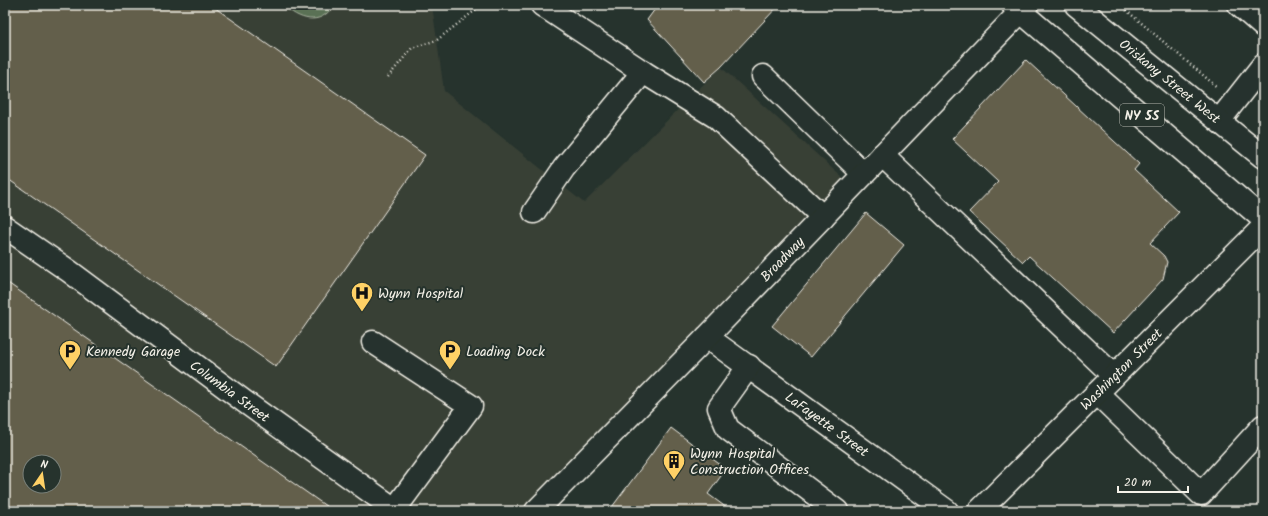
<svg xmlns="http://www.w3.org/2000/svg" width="1268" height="516" font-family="Kalam,sans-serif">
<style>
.built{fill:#384036}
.green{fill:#5a7155;stroke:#a7b19e}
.building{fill:#635e4c;stroke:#f4f1e8;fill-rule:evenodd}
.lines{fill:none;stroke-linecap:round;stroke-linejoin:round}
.minor-casing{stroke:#f4f1e8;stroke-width:25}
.major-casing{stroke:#f4f1e8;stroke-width:25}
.path{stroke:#f4f1e8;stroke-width:2.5;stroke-dasharray:1 3;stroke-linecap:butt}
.minor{stroke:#26332d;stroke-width:22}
.major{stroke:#26332d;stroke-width:22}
.labels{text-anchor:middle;stroke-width:4;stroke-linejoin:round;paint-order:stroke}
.shield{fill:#26332d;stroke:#b6b8b0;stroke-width:1}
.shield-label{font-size:13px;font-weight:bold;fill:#f4f1e8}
.street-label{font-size:14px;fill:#f4f1e8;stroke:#26332d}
.poi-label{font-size:14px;fill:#f4f1e8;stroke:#26332d;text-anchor:start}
</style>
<rect width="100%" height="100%" fill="#26332d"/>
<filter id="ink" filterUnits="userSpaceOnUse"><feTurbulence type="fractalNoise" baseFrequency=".025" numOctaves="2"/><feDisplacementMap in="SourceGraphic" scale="8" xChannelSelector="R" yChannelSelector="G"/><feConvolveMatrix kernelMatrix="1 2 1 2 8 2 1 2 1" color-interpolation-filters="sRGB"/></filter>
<g filter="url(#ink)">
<polygon class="built" points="5,5 432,5 444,91 584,203 721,67 847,182 526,511 128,511 5,422"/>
<path class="green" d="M283 5H334C320 27 299 20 283 5Z"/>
<g class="building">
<polygon points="5,5 211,5 425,155 276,367 5,177"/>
<polygon points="658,5 779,5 721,67 704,82 647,20"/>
<polygon points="1026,60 1139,164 1134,170 1179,212 1150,243 1164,256 1167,262 1163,279 1113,333 1029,256 1023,262 969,212 998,182 952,139"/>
<polygon points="866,213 904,245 811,357 772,326"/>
<path d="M5 281 333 511H5ZM30 462H54V486H30Z"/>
<polygon points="671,428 726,469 708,494 731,511 609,511"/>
</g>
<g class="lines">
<g class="minor-casing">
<g id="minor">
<polyline points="1239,5 1263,26"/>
<polyline points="643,72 716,117 823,217"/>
<polyline points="763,76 864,174"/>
<polyline points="1219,121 1263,65"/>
<polyline points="882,155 1114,376"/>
<polyline points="534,212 564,168 643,72 542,5"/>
<polyline points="5,227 69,271 245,402 397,511"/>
<polyline points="707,337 947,511"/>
<polyline points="373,342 471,406 395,509"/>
<polyline points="749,366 719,408 728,429 837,511"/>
<polyline points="1097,393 1201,494 1263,426"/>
<polyline points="536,511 707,337 1027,5"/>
<polyline points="979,511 1263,227"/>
</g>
</g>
<g class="major-casing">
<g id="major">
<polyline points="1013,5 1263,219"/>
<polyline points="1076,5 1263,157"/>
</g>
</g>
<g class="path">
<polyline points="1120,5 1217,87"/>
<polyline points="388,77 412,48 437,40 482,5"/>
</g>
<use href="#minor" class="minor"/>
<use href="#major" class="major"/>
</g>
</g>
<defs>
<g id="hospital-pin" transform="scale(1.15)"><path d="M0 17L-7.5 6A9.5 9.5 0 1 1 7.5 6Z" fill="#ffd166" stroke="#26332d"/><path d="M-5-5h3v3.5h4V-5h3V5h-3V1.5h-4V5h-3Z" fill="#111"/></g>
<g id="parking-pin" transform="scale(1.15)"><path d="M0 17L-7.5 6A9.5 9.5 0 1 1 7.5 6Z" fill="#ffd166" stroke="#26332d"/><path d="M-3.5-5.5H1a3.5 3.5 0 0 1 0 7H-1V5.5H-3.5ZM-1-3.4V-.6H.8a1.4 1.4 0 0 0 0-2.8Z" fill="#111"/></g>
<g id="building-pin" transform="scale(1.15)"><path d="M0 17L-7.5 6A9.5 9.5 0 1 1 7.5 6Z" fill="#ffd166" stroke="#26332d"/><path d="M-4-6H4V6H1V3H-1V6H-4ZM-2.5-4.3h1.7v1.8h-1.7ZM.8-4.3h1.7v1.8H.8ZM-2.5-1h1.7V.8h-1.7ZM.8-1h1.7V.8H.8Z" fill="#111"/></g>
</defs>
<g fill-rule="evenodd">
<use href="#hospital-pin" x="362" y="293"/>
<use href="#parking-pin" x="70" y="351"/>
<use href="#parking-pin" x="450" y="351"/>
<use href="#building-pin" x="674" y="461"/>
</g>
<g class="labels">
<rect class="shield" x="1120" y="104" width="44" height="22" rx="3"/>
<g class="shield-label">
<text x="1142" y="120">NY 5S</text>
</g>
<g class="street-label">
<text transform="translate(1170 81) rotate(39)" y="5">Oriskany Street West</text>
<text transform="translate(782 259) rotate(-46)" y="5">Broadway</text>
<text transform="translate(1121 369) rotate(-45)" y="5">Washington Street</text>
<text transform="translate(230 391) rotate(36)" y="5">Columbia Street</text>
<text transform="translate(827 424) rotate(36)" y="5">LaFayette Street</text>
</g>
<g class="poi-label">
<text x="378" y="298">Wynn Hospital</text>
<text x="86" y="356">Kennedy Garage</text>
<text x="466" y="356">Loading Dock</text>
<text x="690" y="458">Wynn Hospital<tspan x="690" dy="16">Construction Offices</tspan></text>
</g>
</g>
<rect width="1268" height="516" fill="none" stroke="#26332d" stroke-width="20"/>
<rect x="10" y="10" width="1248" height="496" fill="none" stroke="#f4f1e8" stroke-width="1.5" filter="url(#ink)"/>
<g transform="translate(42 474) rotate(13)"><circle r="19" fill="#26332d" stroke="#787f78"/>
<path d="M0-3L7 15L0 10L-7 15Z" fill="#ffd166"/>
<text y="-6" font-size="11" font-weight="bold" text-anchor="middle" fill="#f4f1e8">N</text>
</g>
<path d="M1118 486v6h70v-6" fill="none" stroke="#f4f1e8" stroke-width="2"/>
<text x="1124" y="486" font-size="12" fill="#f4f1e8" stroke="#26332d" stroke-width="3" paint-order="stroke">20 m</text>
</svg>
